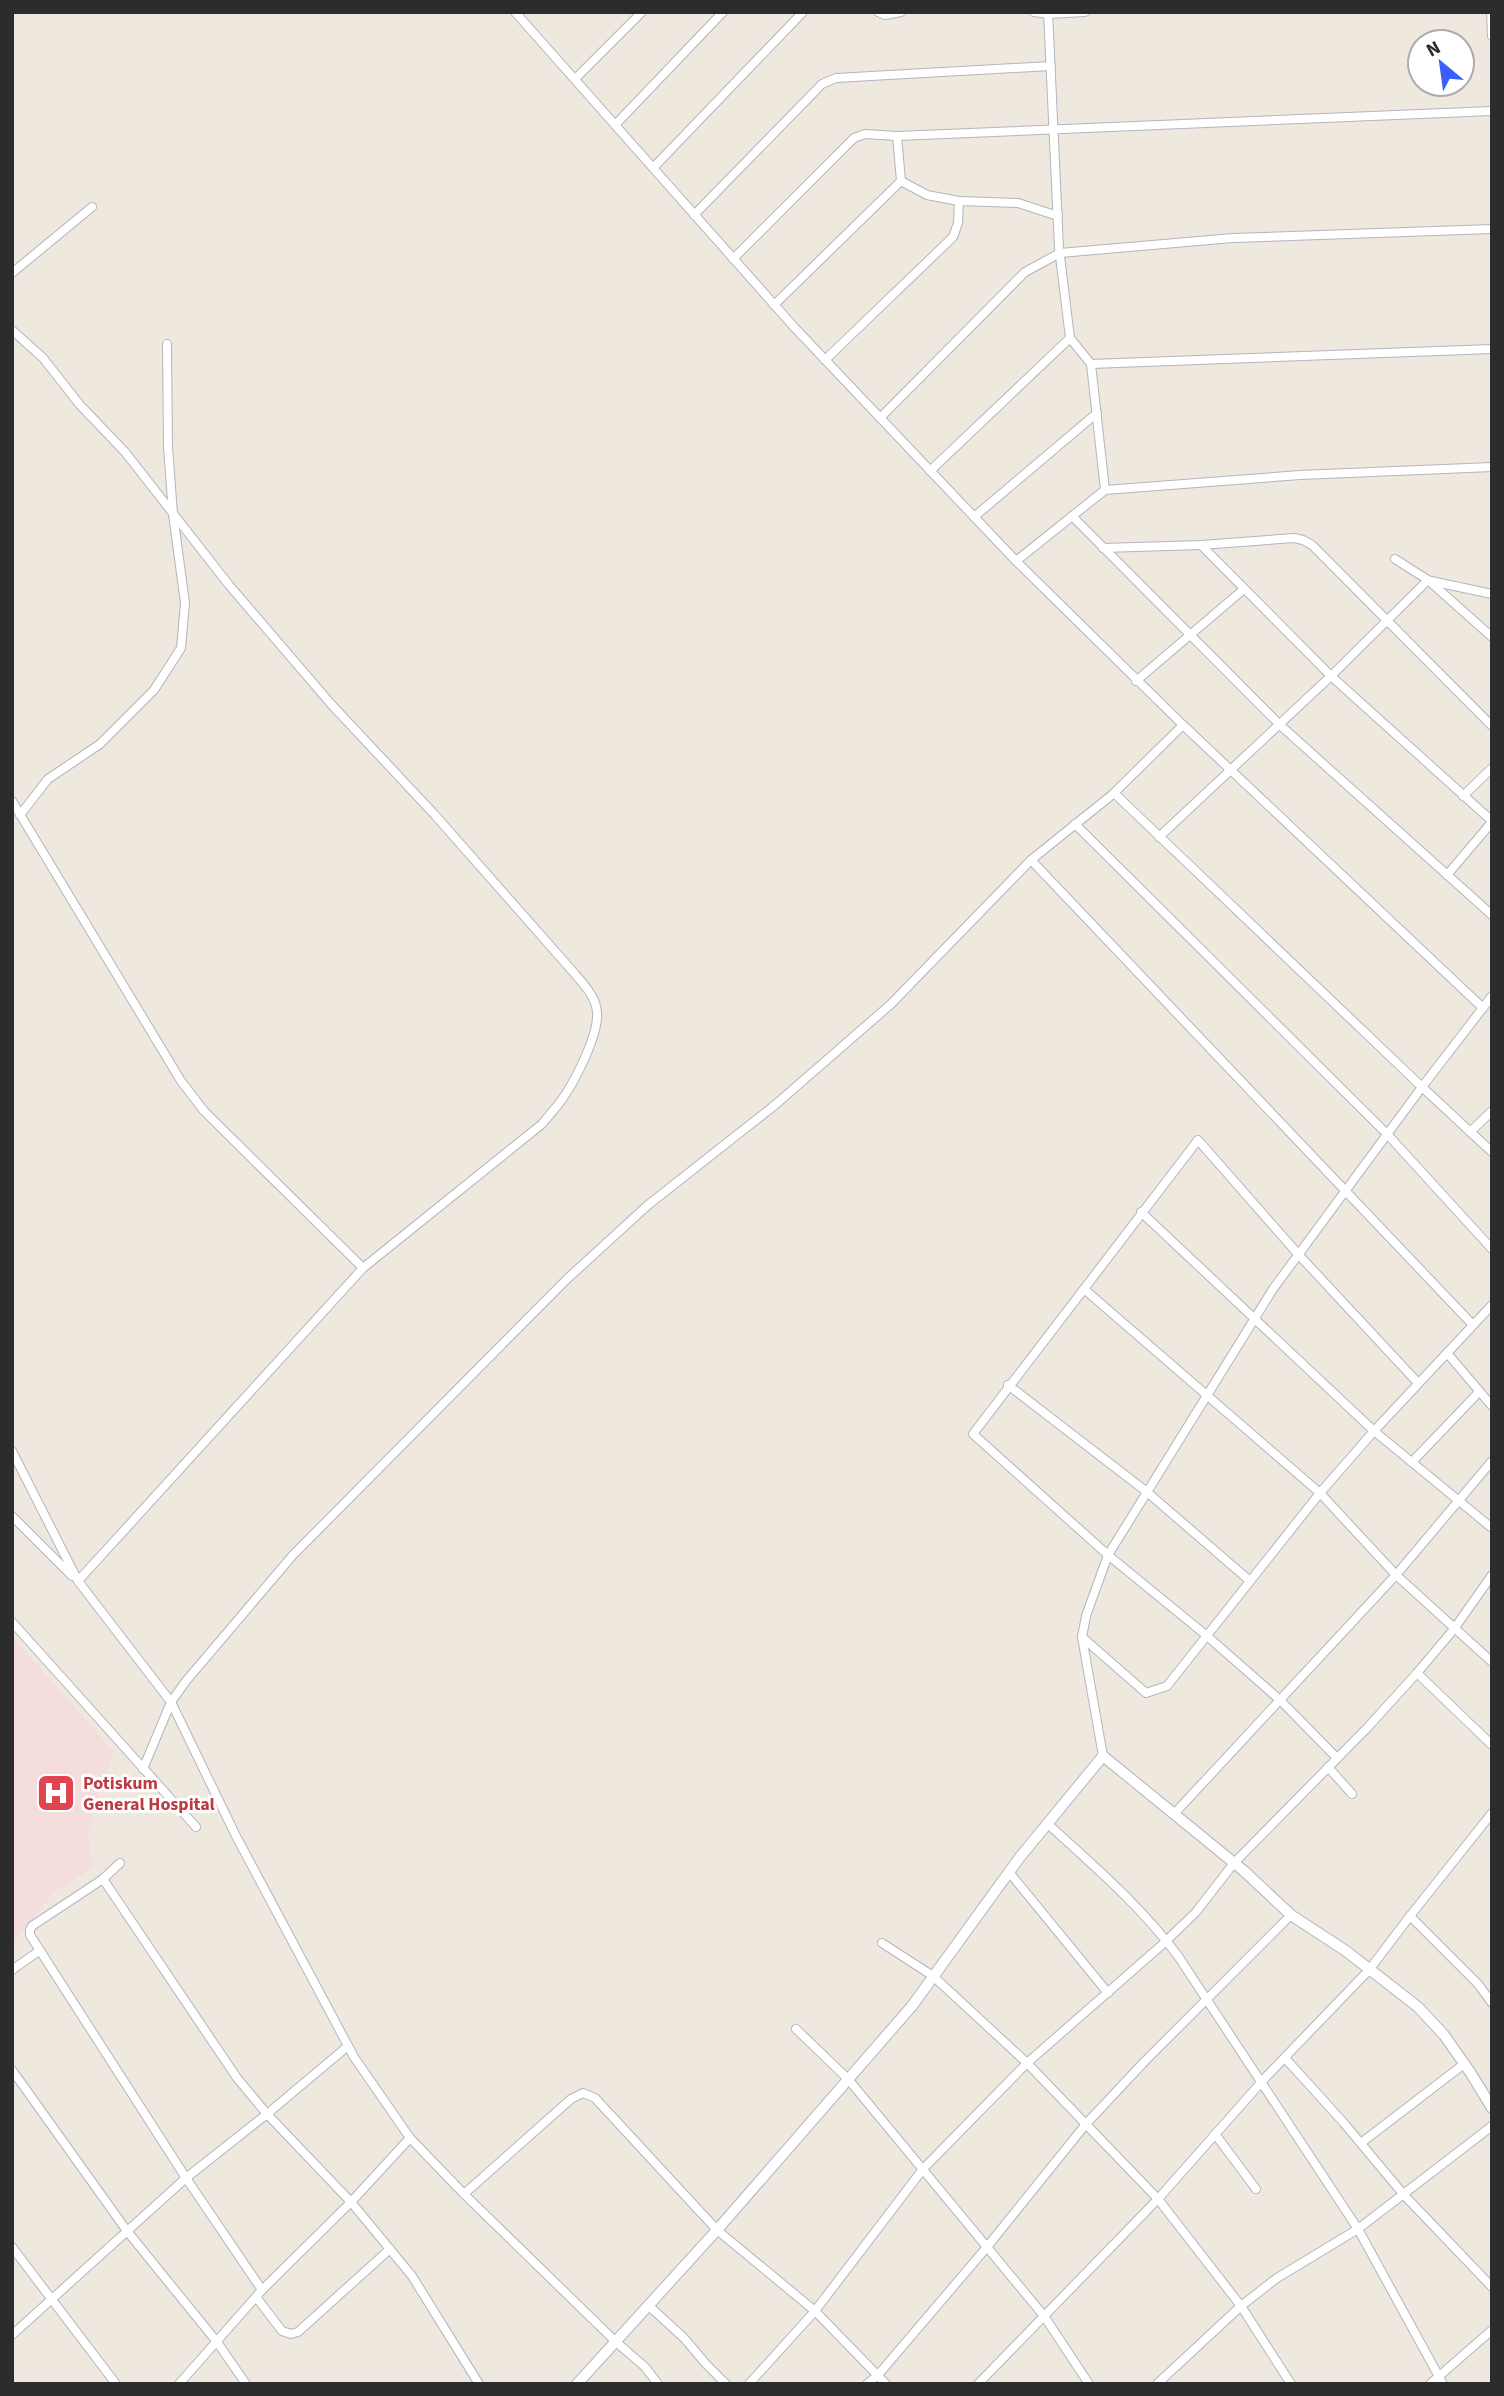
<svg xmlns="http://www.w3.org/2000/svg" width="1504" height="2396" font-family="'Source Sans 3',sans-serif">
<style>
.medical{fill:#f5dcdd}
.lines{fill:none;stroke-linecap:round;stroke-linejoin:round}
.minor-casing{stroke:#b2b5c0;stroke-width:10}
.tertiary-casing{stroke:#b2b5c0;stroke-width:12}
.minor{stroke:#fff;stroke-width:8}
.tertiary{stroke:#fff;stroke-width:10}
.labels{text-anchor:middle;stroke-width:6;stroke-linejoin:round;paint-order:stroke}
.health-label{font-size:18px;font-weight:bold;fill:#be3a42;stroke:#fff;text-anchor:start}
</style>
<rect width="100%" height="100%" fill="#eee8df"/>
<polygon class="medical" points="12,1637 113,1751 87,1834 93,1867 53,1893 12,1945"/>
<g class="lines">
<g class="minor-casing">
<g id="minor">
<polyline points="878,12 885,15 901,12"/>
<polyline points="1034,12 1048,14 1085,12"/>
<polyline points="1048,12 1059,248 1070,338 1091,364 1105,490"/>
<polyline points="1491,12 1492,36"/>
<polyline points="575,79 642,12"/>
<polyline points="616,124 723,12"/>
<polyline points="654,167 803,12"/>
<polyline points="901,181 927,195 959,201"/>
<polyline points="694,215 822,84 836,78 1051,66"/>
<polyline points="733,259 854,138 865,134 897,136 1492,111"/>
<polyline points="12,273 92,207"/>
<polyline points="774,305 901,181 897,136"/>
<path d="M12 330 43 358 80 405 125 452 229 585 331 704 434 814 575 974C584 985 596 997 597 1012 599 1034 576 1079 563 1098 557 1107 549 1115 542 1124L363 1268 78 1581 171 1702 236 1836 354 2057 410 2138 464 2194 615 2341 645 2367 658 2384"/>
<polyline points="825,360 953,237 958,223 959,201 1018,203 1058,216"/>
<polyline points="1091,364 1492,349"/>
<polyline points="880,418 1025,272 1060,253 1233,238 1492,229"/>
<polyline points="930,471 1070,338"/>
<polyline points="1072,516 1280,725 1492,915"/>
<polyline points="974,517 1097,413"/>
<polyline points="1201,545 1331,676 1492,821"/>
<polyline points="1103,548 1201,545 1294,538 1303,540 1312,545 1492,726"/>
<polyline points="1395,559 1428,580 1492,637"/>
<polyline points="1016,561 1105,490 1300,475 1492,467"/>
<polyline points="1431,581 1492,594"/>
<polyline points="1136,681 1244,589"/>
<polyline points="1183,725 1483,1008"/>
<polyline points="1114,793 1422,1087 1492,996"/>
<polyline points="1463,796 1492,768"/>
<polyline points="12,801 181,1081 204,1111 363,1268"/>
<polyline points="20,815 48,779 100,744 154,690 181,648 185,603 173,514 168,447 167,344"/>
<polyline points="1075,824 1387,1134 1492,1249"/>
<polyline points="1159,837 1331,676 1428,580"/>
<polyline points="1031,860 1472,1324"/>
<polyline points="1447,875 1492,822"/>
<polyline points="1470,1132 1492,1111"/>
<polyline points="1141,1212 1374,1431 1492,1528"/>
<polyline points="1084,1289 1320,1493 1396,1575 1492,1662"/>
<polyline points="1447,1353 1492,1406"/>
<polyline points="1008,1385 1147,1492 1250,1581"/>
<polyline points="12,1451 78,1581"/>
<polyline points="1412,1462 1479,1392"/>
<polyline points="12,1516 72,1576"/>
<polyline points="12,1622 196,1827"/>
<polyline points="1082,1637 1146,1693 1167,1686 1320,1493 1374,1431 1492,1305"/>
<polyline points="1417,1673 1492,1745"/>
<polyline points="1103,1756 1082,1637 1086,1616 1108,1555 1273,1289 1422,1087 1492,1152"/>
<polyline points="1337,1758 1280,1700 1207,1636 1108,1555 973,1434 1198,1140 1298,1254 1418,1383"/>
<polyline points="1328,1767 1352,1794"/>
<polyline points="143,1769 171,1702 186,1681 293,1555 567,1279 648,1205 775,1105 891,1004 1031,860 1113,794 1183,725 1016,561 794,327 515,12"/>
<polyline points="1174,1814 1396,1575 1492,1461"/>
<path d="M1048 1824C1093 1865 1141 1906 1178 1956L1358 2229 1443 2384"/>
<polyline points="120,1863 103,1879 32,1926 30,1930 30,1935 186,2178 262,2290"/>
<polyline points="1009,1872 1108,1993"/>
<polyline points="103,1879 237,2078 267,2114 351,2202 412,2276 479,2384"/>
<polyline points="1410,1916 1492,1813"/>
<polyline points="882,1943 933,1976 1027,2063 1158,2199 1241,2306 1291,2384"/>
<polyline points="12,1970 39,1951"/>
<polyline points="796,2029 848,2079 1044,2316 1089,2384"/>
<polyline points="1285,2058 1343,2122 1404,2195 1492,2287"/>
<polyline points="12,2070 127,2231 217,2342 246,2384"/>
<polyline points="1215,2134 1256,2189"/>
<polyline points="1361,2143 1464,2064"/>
<polyline points="464,2194 571,2099 583,2093 595,2098 717,2230 815,2311 886,2384"/>
<polyline points="12,2247 116,2384"/>
<polyline points="256,2297 282,2331 291,2334 298,2332 390,2249"/>
<polyline points="648,2305 684,2338 706,2364 726,2384"/>
<polyline points="12,2335 186,2178 267,2114 348,2046"/>
<polyline points="179,2384 262,2290 351,2202 410,2138"/>
<polyline points="749,2384 815,2311 923,2169 1027,2063 1163,1944 1196,1912 1234,1863 1367,1728 1417,1673 1454,1629 1492,1575"/>
<polyline points="867,2384 878,2375 987,2247 1086,2124 1145,2061 1291,1915"/>
<polyline points="978,2384 1158,2199 1265,2078 1369,1970 1410,1916 1478,1984 1492,2003"/>
<polyline points="1157,2384 1241,2306 1277,2278 1358,2229 1492,2126"/>
<polyline points="1430,2384 1492,2330"/>
</g>
</g>
<g class="tertiary-casing">
<polyline id="tertiary" points="577,2384 717,2230 912,2006 1020,1857 1103,1756 1244,1871 1291,1915 1346,1951 1418,2007 1444,2035 1470,2072 1492,2108"/>
</g>
<use href="#minor" class="minor"/>
<use href="#tertiary" class="tertiary"/>
</g>
<defs>
<g id="hospital-square" transform="scale(2.0125)"><rect x="-9" y="-9" width="18" height="18" rx="4" fill="#e0444e" stroke="#fff"/><path d="M-5-5h3v3.5h4V-5h3V5h-3V1.5h-4V5h-3Z" fill="#fff"/></g>
</defs>
<g fill-rule="evenodd">
<use href="#hospital-square" x="56" y="1793"/>
</g>
<g class="labels">
<g class="health-label">
<text x="83" y="1789">Potiskum<tspan x="83" dy="21">General Hospital</tspan></text>
</g>
</g>
<rect width="1504" height="2396" fill="none" stroke="#2c2c2c" stroke-width="28"/>
<g transform="translate(1441 63) rotate(331)"><circle r="33" fill="#ffffff" stroke="#ababab" stroke-width="2"/>
<path d="M0-5L12 26L0 18L-12 26Z" fill="#3b5fff"/>
<text y="-10" font-size="19" font-weight="bold" text-anchor="middle" fill="#2c2c2c">N</text>
</g>
</svg>
